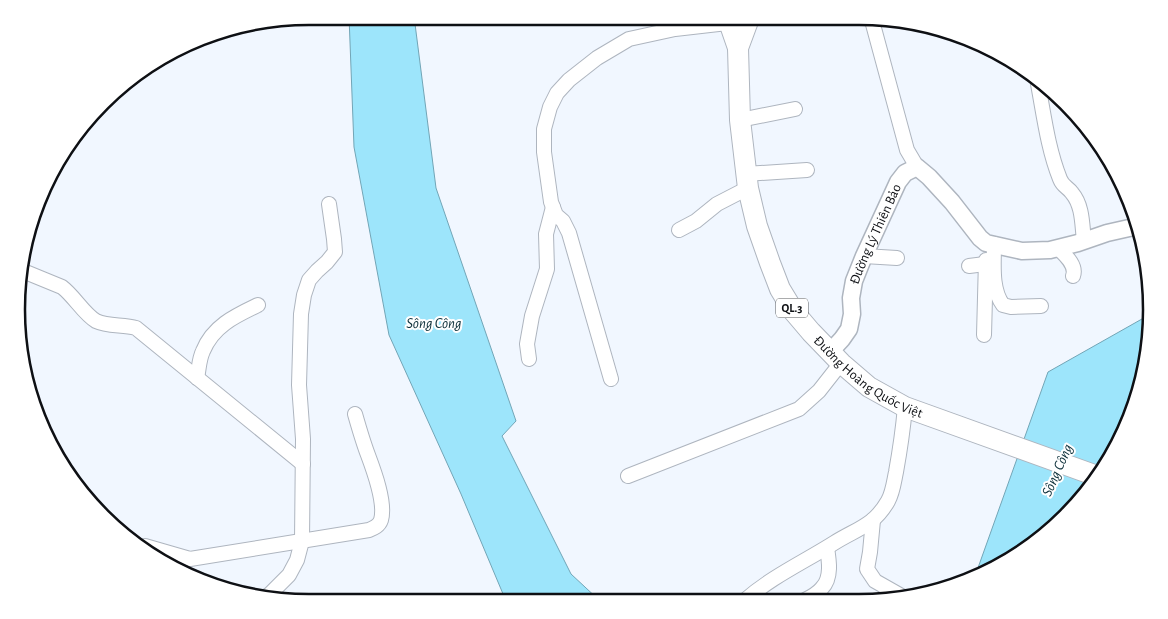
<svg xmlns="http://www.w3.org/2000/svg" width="1168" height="619" font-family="'Alegreya Sans',sans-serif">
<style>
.water{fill:#9de5fb;stroke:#72a5b6}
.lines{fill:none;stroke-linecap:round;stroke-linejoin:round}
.minor-casing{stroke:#aeb5bf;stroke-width:16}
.major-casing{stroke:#aeb5bf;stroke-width:19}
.highway-casing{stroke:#aeb5bf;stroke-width:22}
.minor{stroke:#fff;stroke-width:14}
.major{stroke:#fff;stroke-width:16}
.highway{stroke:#fff;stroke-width:20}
.labels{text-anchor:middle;stroke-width:4;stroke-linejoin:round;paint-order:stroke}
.shield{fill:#fff;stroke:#56585a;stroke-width:1}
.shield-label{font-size:12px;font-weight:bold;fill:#0e1014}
.street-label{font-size:14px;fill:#0e1014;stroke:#fff}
.water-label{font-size:15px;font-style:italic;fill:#0d303a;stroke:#fff}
.rim{fill:none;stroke:#0e1014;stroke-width:2.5}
</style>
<rect width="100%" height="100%" fill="#f1f7ff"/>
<g class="water">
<polygon points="349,16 414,16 436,188 516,421 502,436 571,574 600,601 506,601 461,494 389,335 354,147"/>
<polygon points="1149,315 1151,329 1126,421 1119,425 1097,476 1079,503 1037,542 974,579 1048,372"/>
</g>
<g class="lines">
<g class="minor-casing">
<g id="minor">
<polyline points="871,17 907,150 917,167"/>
<path d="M1038 84C1044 116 1048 149 1060 179 1063 187 1068 187 1072 193 1083 206 1082 225 1084 241"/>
<polyline points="740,120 795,109"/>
<polyline points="745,174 807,170"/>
<polyline points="679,230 696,221 717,204 748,188"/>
<path d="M994 244C994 264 991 289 1003 305L1011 307 1041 306"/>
<path d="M1058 248C1065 255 1077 265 1073 276"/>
<polyline points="864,256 897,258"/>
<polyline points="969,266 985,264"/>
<path d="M23 271 62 287C74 296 84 314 96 321 108 327 124 324 136 328L303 464"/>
<polyline points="984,335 986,260"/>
<polyline points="529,359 527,344 532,316 547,269 546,234 553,207"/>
<path d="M197 378C199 369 199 359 203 351 213 326 235 316 258 305"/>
<polyline points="611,379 569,233 563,221 556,215 551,202 544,152 544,129 550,107 557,93 569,80 597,58 629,39 675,29 736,22"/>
<polyline points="628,476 799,409 819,391 841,363"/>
<polyline points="873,520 870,552 867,569 875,581 905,598"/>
<path d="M145 546 190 559 369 530C374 528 379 526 381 520 386 503 374 471 368 455 363 442 359 428 355 414"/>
<polyline points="267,596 270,594 289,575 297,560 302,541 303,439 299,385 301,314 304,295 309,280 317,271 327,262 335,252 334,239 329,204"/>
<path d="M805 600C811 597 818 593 822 588 832 578 829 560 827 548"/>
<path d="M744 601C771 577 804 562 834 543 856 529 874 526 888 501 893 492 894 481 896 472 900 450 903 429 905 407"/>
</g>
</g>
<g class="major-casing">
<g id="major">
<path id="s1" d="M830 352 842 339 849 329 852 314 851 298 854 281 864 256 898 182 905 173 917 167 929 177 952 202 980 238 986 243 1022 251 1050 250 1078 243 1107 233 1138 226"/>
</g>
</g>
<g class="highway-casing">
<g id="highway">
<path id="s2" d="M729 17V22L738 48 740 120 748 188 757 226 770 263 780 289 794 312 811 332 841 363 869 387 905 407 1097 476"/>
<polyline points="738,48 748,21 748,17"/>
</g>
</g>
<use href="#minor" class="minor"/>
<use href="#major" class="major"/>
<use href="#highway" class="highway"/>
</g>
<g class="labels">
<rect class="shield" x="776" y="298.5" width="32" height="19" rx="4"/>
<g class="shield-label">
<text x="792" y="312">QL.3</text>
</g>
<g class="street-label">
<text dy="5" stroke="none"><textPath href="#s1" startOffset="130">Đường Lý Thiên Bảo</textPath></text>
<text dy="5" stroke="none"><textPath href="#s2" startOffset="406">Đường Hoàng Quốc Việt</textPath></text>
</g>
<g class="water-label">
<text x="434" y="328">Sông Công</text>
<text transform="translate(1057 470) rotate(-66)" y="5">Sông Công</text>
</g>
</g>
<path d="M0 0H1168V619H0ZM309 25H859A284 284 0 0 1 1143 309V310A284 284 0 0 1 859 594H309A284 284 0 0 1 25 310V309A284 284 0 0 1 309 25Z" fill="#fff" fill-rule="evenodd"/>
<path class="rim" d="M309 25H859A284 284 0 0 1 1143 309V310A284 284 0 0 1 859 594H309A284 284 0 0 1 25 310V309A284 284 0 0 1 309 25Z"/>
</svg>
